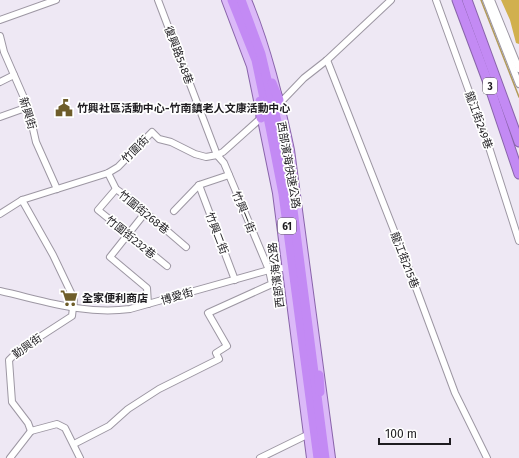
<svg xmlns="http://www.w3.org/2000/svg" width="519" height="458" font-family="'Fira Sans','Noto Sans TC',sans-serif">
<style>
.forest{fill:#d1b04e}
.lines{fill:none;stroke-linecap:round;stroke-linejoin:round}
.stream{stroke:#b29a57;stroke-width:1.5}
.minor-casing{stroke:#9d97a3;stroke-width:8}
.major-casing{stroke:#8964aa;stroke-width:10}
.highway-casing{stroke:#8964aa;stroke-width:11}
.minor{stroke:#fff;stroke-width:6}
.major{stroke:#dbb9f8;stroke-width:8}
.highway{stroke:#c38af4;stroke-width:9}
.labels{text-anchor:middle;stroke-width:3.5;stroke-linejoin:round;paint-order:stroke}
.shield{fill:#fff;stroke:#626063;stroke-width:1}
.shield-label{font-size:10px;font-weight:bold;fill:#1e1c20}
.street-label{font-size:11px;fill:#1e1c20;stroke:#fff}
.poi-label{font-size:11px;font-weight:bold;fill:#1e1c20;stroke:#fff;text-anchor:start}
</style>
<rect width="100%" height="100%" fill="#eee8f4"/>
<polygon class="forest" points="501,0 519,0 519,44 516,43 510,20"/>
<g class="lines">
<polyline class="stream" points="481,0 519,97"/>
<g class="minor-casing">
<g id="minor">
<polyline points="436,0 487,141 519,241"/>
<polyline points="486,0 519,84"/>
<polyline points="491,0 519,69"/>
<polyline points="0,20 56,0"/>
<polyline points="0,36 4,52 28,107 36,142 57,189"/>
<polyline points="327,60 406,261 455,393 487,458"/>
<polyline points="0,82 14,75"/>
<polyline points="280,103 304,78 327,60 391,0"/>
<polyline points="0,117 28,107"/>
<polyline points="108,173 116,189 130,199 186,247"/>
<polyline points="199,185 235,280"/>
<polyline points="116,189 98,210 167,266"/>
<polyline points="22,200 53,255 74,299 72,316 18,351 9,360 12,402 28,423 31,431"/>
<polyline points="174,211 199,185 229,175"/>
<polyline points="145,213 110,257 147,288 148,304"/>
<polyline points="0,214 22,200 108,173 118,167 152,132 159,139 171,142 195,154 206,157 217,155 223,152 261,118"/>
<path d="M0 291C45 301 84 315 130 309L269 270 290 267"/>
<polyline points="31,431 57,424 65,428 80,458"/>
<polyline points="74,444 109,426 128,409 159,389 219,359 216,353 227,346 208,313 272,284 269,270 224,163 217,155 158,0"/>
<polyline points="10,458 31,431"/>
<polyline points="260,458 307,435"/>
</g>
</g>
<g class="major-casing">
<g id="major">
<polyline points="226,0 251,66 277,193 311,458"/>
<path d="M247 0C267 48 279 99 290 150L331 458"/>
</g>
</g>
<g class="highway-casing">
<g id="highway">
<polyline points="232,0 256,60 270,127 283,194 318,458"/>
<polyline points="241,0 261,54 278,126 291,194 325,458"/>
<polyline points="457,0 490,88 519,174"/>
<polyline points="467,0 519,142"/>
<polyline points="272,83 279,100"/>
<polyline points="260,101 261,118"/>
<polyline points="319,375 320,392"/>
</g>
</g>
<use href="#minor" class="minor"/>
<use href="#major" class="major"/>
<use href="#highway" class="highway"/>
</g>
<defs>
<g id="civic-bare" transform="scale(1.38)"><path d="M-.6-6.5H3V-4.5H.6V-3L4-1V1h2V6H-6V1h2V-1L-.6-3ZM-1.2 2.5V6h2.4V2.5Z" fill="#6e5d2a" stroke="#fff" stroke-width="2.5" paint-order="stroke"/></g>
<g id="supermarket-bare" transform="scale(1.38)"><path d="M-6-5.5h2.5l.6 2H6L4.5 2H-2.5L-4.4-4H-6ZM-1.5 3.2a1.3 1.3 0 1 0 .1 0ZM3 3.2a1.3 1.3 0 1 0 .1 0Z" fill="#6e5d2a" stroke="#fff" stroke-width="2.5" paint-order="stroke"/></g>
</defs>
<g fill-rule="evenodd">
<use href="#civic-bare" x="64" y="108"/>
<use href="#supermarket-bare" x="69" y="298"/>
</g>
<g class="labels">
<g class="shield">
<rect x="483" y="78" width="14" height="16" rx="3"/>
<rect x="278" y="218" width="18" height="16" rx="3"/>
</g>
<g class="shield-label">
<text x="490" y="90">3</text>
<text x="287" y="230">61</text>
</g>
<g class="street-label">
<text transform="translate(179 55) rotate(69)" y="4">復興路548巷</text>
<text transform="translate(28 113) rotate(73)" y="4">新興街</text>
<text transform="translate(479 120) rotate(70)" y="4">龍江街249巷</text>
<text transform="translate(135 149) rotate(-45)" y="4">竹圍街</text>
<text transform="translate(289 165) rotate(80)" y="4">西部濱海快速公路</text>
<text transform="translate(144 212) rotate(39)" y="4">竹圍街268巷</text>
<text transform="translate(244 212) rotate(68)" y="4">竹興一街</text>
<text transform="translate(217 233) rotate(69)" y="4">竹興二街</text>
<text transform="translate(131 237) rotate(39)" y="4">竹圍街232巷</text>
<text transform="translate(405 260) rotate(69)" y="4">龍江街215巷</text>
<text transform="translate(276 275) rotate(-97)" y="4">西部濱海公路</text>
<text transform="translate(177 296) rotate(-16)" y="4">博愛街</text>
<text transform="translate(27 346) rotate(-35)" y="4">勤興街</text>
</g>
<g class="poi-label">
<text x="77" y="112">竹興社區活動中心-竹南鎮老人文康活動中心</text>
<text x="82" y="302">全家便利商店</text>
</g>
</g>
<path d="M379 438v6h71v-6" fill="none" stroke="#1e1c20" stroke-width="2"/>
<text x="385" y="438" font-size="12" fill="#1e1c20" stroke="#ffffff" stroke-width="3" paint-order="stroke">100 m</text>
</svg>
